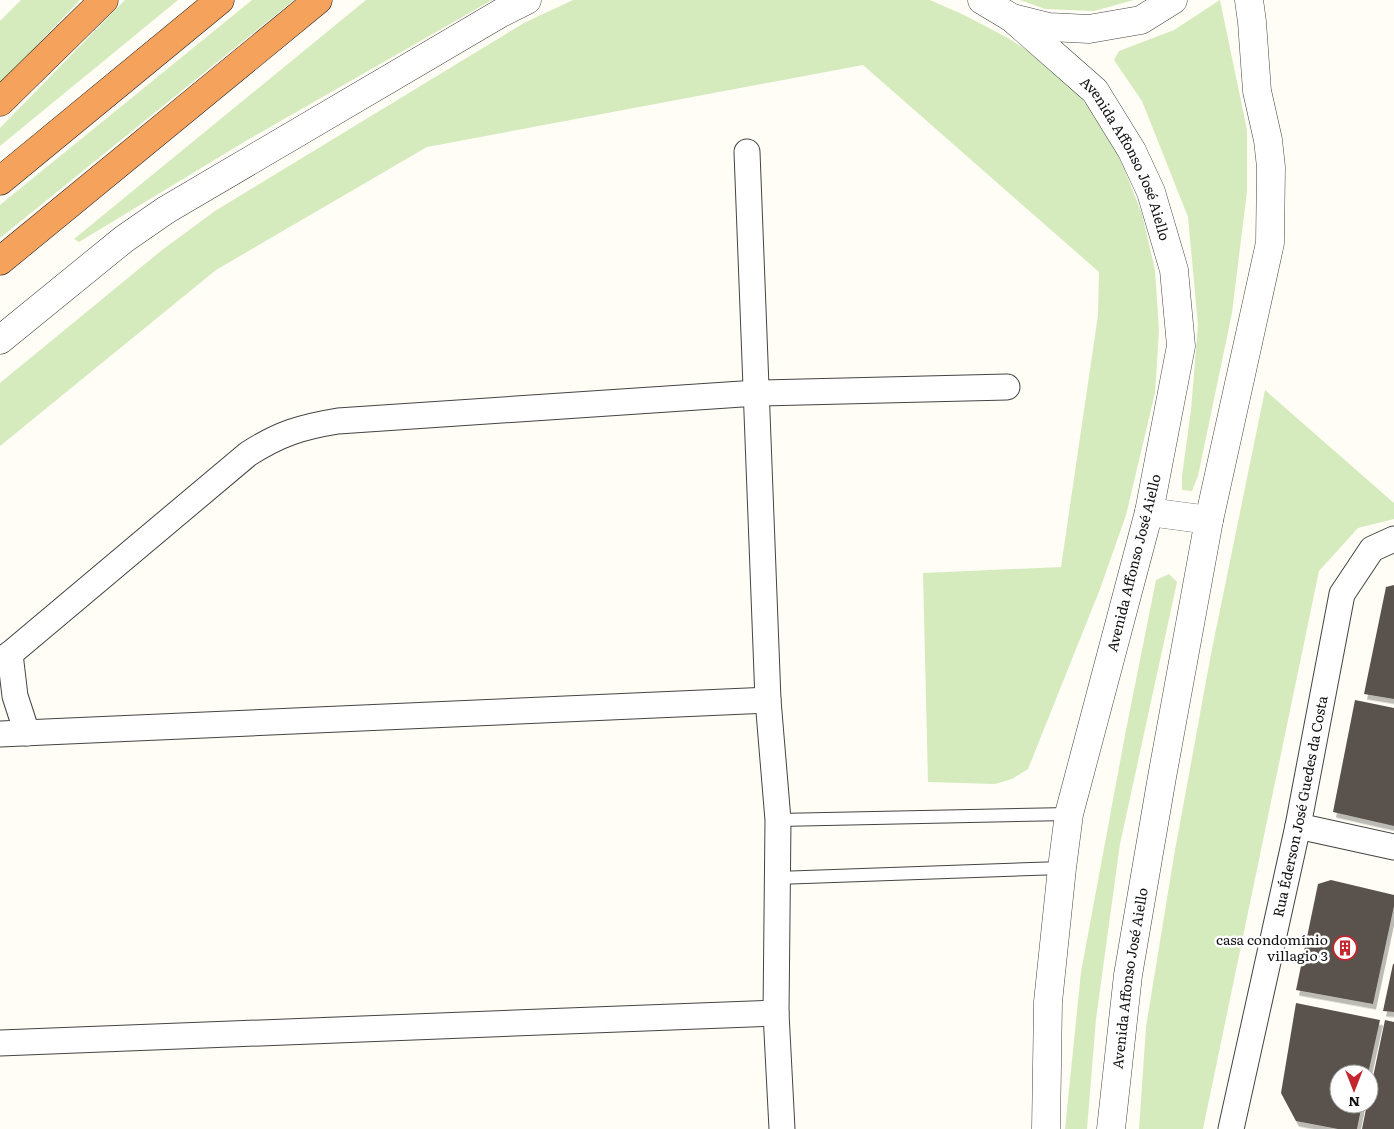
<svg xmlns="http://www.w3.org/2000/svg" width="1394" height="1129" font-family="Literata,serif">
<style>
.green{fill:#d5ebbd}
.building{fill:#5a524d;filter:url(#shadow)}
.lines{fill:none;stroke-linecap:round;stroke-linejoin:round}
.service-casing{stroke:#444;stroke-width:14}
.minor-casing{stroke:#444;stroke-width:27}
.tertiary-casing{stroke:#444;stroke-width:29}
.motorway-casing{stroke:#222;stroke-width:29}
.service{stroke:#fff;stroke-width:12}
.minor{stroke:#fff;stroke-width:25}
.tertiary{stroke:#fff;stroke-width:28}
.motorway{stroke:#f5a25d;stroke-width:28}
.labels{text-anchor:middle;stroke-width:5;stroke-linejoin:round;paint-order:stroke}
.street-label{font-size:14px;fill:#111;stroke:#fff}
.poi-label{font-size:14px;fill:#111;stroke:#fff;text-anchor:end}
</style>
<defs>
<filter id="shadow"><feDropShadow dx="3" dy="5.5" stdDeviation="0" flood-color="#0004"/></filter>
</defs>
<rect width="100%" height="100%" fill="#fffdf5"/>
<g class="green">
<polygon points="21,0 80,0 0,84 0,21"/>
<polygon points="125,0 178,0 0,146 0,128"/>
<polygon points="252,0 294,0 0,238 0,205"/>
<polygon points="366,0 492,0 249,139 79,242 74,239"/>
<polygon points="573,0 930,0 964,15 1008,38 1042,60 1072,87 1102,123 1123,166 1142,214 1155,270 1159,331 1155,393 1126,515 1100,589 1028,769 1012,779 995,784 928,782 923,573 1061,567 1098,315 1099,272 863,65 427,147 216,270 0,446 0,383 162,250 215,211 524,23"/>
<polygon points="1020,0 1134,0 1094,11 1045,9"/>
<polygon points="1220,0 1247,130 1247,191 1232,313 1198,476 1192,491 1182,490 1182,476 1191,410 1198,325 1188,217 1142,101 1114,60 1119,51 1174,30"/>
<polygon points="1265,390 1394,503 1394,519 1358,528 1319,571 1203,1129 1139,1129 1146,1027 1174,856 1211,654"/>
<polygon points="1169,574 1177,582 1120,844 1096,1019 1087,1129 1065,1129 1081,972 1126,730 1156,580"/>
</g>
<g class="building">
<polygon points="1394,585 1394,699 1364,694 1386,587"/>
<polygon points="1355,700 1394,708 1394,826 1333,812"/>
<polygon points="1331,880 1394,895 1394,906 1373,1004 1296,990 1318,884"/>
<polygon points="1393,964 1394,964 1394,1012 1383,1011"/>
<polygon points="1296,1003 1380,1020 1368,1074 1339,1074 1339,1104 1362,1104 1357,1129 1338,1129 1296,1121 1281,1093"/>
<polygon points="1385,1020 1394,1022 1394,1129 1362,1129 1367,1104 1369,1104 1369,1096"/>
</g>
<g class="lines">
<g class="service-casing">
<g id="service">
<polyline points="778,820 1069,814"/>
<polyline points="777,878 1062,868"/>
</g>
</g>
<g class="minor-casing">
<g id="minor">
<polyline points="747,152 768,700 778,820 776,1013 782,1129"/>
<polyline points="10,654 15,696 27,733"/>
<path d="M0 661 10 654 248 454C279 434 301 427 338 421L757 393 1007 387"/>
<polyline points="0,734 768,700"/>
<polyline points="1298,826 1394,847"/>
<polyline points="0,1043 776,1013"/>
<path id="s1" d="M1231 1129 1298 826 1342 594 1372 549 1394 539"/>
</g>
</g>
<g class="tertiary-casing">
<g id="tertiary">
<polyline points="982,0 1012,18 1049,27 1089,29 1141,20 1173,0"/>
<path id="s2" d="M1012 18 1095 91 1132 151 1151 192 1174 270 1181 346 1149 512 1069 814 1062 868 1048 1002 1046 1129"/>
<polyline points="0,340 124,239 166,210 501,13 527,0"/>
<polyline points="1149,512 1209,520"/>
<path id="s3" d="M1111 1129 1128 975 1162 777 1209 520 1270 243 1271 167 1268 140 1257 91 1252 22 1249 0"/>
</g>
</g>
<g class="motorway-casing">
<g id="motorway">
<polyline points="0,102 104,0"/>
<polyline points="0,181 220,0"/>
<polyline points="0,261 318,0"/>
</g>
</g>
<use href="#service" class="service"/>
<use href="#minor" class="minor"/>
<use href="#tertiary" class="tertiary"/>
<use href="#motorway" class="motorway"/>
</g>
<defs>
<g id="building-ring" transform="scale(1.25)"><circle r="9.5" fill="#fff" stroke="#c4262e" stroke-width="1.5"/><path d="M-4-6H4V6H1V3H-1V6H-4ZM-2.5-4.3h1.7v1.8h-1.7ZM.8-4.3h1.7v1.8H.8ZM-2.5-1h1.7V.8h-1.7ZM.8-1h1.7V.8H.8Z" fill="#c4262e"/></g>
</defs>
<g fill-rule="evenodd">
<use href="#building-ring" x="1345" y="948"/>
</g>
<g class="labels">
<g class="street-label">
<text dy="5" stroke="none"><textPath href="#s2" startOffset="185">Avenida Affonso José Aiello</textPath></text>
<text transform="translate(1134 563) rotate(-76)" y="5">Avenida Affonso José Aiello</text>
<text dy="5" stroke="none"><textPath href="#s1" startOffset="330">Rua Éderson José Guedes da Costa</textPath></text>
<text dy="5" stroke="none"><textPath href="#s3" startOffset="152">Avenida Affonso José Aiello</textPath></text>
</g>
<g class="poi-label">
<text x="1328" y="945">casa condomínio<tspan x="1328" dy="16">villagio 3</tspan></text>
</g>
</g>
<g transform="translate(1354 1089) rotate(180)"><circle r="24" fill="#ffffff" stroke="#a0a0a0"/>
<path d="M0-4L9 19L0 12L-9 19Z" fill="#c4262e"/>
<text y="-8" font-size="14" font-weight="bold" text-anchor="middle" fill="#111111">N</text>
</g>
</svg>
